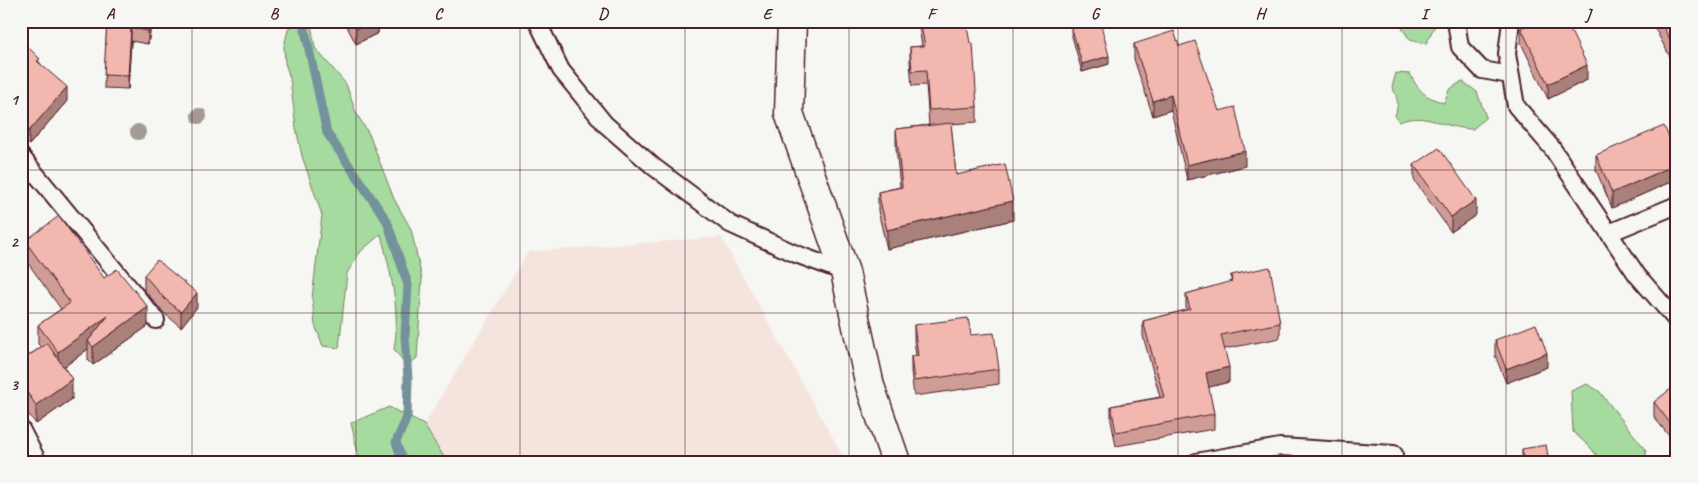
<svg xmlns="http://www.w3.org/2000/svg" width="1698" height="483" font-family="Caveat,sans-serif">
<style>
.built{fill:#f5e3de}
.green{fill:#a5db9f;stroke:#787d65}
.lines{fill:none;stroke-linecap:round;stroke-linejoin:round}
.stream{stroke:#73929c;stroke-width:9}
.service-casing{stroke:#4a1f2b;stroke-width:20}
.minor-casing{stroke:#4a1f2b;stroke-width:31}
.service{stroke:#f6f6f2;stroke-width:16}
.minor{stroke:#f6f6f2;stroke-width:28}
.tree{fill:#a49a94}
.wall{fill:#d09d96;stroke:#4a1f2b}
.shaded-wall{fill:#a9807a;stroke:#4a1f2b}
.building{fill:#f2b7af;stroke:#4a1f2b}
.grid{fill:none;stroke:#4a1f2b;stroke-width:1;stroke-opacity:0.55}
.neatline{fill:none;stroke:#4a1f2b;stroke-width:2}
.grid-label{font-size:16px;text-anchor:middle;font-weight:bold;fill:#4a1f2b}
</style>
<rect width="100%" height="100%" fill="#f6f6f2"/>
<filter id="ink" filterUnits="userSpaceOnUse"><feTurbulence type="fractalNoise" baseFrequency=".02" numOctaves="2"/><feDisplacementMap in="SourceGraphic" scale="10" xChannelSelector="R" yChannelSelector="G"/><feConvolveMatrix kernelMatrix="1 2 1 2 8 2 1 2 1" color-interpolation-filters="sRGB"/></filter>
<g filter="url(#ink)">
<polygon class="built" points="721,237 846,462 447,462 424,425 528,252"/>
<g class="green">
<path d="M294 21 311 24 315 48 346 84 356 113 369 134 394 199 411 229 422 279 417 358 407 366 394 349C401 310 390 271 381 234L361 251 347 273 339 348 323 346 315 325 312 298 322 215 302 156 296 128 290 78 285 63 284 46 288 30Z"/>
<polygon points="1403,21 1435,21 1435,25 1426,44 1410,40 1402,28"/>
<path d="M1396 73 1410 74C1420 93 1424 96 1444 103L1449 90 1462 81 1477 92 1486 117 1473 129C1444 129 1427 111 1399 122L1395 116C1399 104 1398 98 1392 87Z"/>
<polygon points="1587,384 1599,391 1645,449 1648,462 1602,462 1590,447 1573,432 1571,391"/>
<polygon points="389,407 424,425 447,462 360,462 351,423"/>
</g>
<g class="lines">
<polyline class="stream" points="303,21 327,133 387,221 408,285 405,336 408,379 407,417 396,442 403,462"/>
<g class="service-casing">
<g id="service">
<polyline points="537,21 561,70 605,124 654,167 730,224 796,254 845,272"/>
<polyline points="1456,21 1460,47 1482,70 1510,75"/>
<polyline points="1511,21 1507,54 1516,106 1552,148 1637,275 1677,321"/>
<polyline points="21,156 156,320"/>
<polyline points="1609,233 1677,205"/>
<polyline points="21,429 38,462"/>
<polyline points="1196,462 1280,447 1394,454"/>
</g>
</g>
<g class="minor-casing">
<polyline id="minor" points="792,21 789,113 845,272 870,386 896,462"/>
</g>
<use href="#service" class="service"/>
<use href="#minor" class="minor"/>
</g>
<g class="tree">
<circle cx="199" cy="116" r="8"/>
<circle cx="138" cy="132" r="8"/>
</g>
<g class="wall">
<polygon points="107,21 152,21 148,44 131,41 128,89 104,88"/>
<polygon points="344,21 378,21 378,33 356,44"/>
<polygon points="918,21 966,21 977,107 977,122 951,124 956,175 1013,220 887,249 878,211 878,192 900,187 896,148 896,129 929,125 926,85 912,86 910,62 910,47 922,46"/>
<polygon points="1637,21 1651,21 1641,26"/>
<polygon points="1651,21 1677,21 1677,70"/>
<polygon points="1071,25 1109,64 1082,72 1071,33"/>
<polygon points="1521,28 1587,80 1548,99 1521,43"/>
<polygon points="21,40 40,63 67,101 29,145 21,139"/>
<polygon points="1134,44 1179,46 1219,111 1245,166 1187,180 1171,110 1153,116 1134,59"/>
<polygon points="1596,155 1677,155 1677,179 1612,208 1596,170"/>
<polygon points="1414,165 1476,215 1451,232 1414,180"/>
<polygon points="25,241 104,278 148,326 93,365 88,360 88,349 64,367 72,399 36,424 21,404 21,361 41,347 38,344 38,325 61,309 25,259"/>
<polygon points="144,275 197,307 181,327 165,314 144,290"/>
<polygon points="1231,275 1280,323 1280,338 1224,349 1229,382 1208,387 1214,414 1214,429 1116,446 1111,421 1111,406 1160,397 1143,336 1143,321 1186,310 1186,294 1231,282"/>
<polygon points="914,325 971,335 999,369 999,384 914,396 911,371 911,356 916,356 914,340"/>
<polygon points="1495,340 1547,367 1506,383 1495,355"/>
<polygon points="1677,387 1677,446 1654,417 1654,402"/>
<polygon points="1522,449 1549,462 1522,462"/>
</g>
<g class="shaded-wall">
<polygon points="150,21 152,21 148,44 148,31"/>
<polygon points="371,21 378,21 378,33 356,44 356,29"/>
<polygon points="1641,21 1651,21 1641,26"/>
<polygon points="131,28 131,41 128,89 128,76"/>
<polygon points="1109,56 1109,64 1082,72 1082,64"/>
<polygon points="1587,65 1587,80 1548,99 1548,84"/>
<polygon points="67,87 67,101 29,145 29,131"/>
<polygon points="1171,95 1171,110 1153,116 1153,101"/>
<polygon points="1245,151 1245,166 1187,180 1187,165"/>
<polygon points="1677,164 1677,179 1612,208 1612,193"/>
<polygon points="1476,200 1476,215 1451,232 1451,217"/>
<polygon points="1013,201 1013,220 887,249 887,230"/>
<polygon points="197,293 197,307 181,327 181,312"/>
<polygon points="148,307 148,326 93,365 93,347"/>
<polygon points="108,316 88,341 88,349 58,371 58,352"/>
<polygon points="1547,353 1547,367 1506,383 1506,369"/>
<polygon points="1229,367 1229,382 1206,388 1206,373"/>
<polygon points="72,379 72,399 36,424 36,405"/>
</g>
<g class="building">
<polygon points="107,21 150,21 148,31 131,28 128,76 104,75"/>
<polygon points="351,21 371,21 356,29"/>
<polygon points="920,21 966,21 970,43 973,43 977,107 929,110 926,70 912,71 910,47 925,46"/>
<polygon points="1086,21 1100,21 1109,56 1082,64 1071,25"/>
<polygon points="1536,21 1566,21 1587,65 1548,84 1521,28"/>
<polygon points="1660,21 1677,21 1677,53"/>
<polygon points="1174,31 1179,46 1195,41 1219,111 1235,107 1245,151 1187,165 1171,95 1153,101 1134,44"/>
<polygon points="21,40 40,59 37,61 67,87 29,131 21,125"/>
<polygon points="951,123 956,175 1005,164 1013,201 887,230 878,192 902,187 896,129"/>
<polygon points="1664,126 1677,155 1677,164 1612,193 1596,155"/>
<polygon points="1439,148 1476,200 1451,217 1414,165"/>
<polygon points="59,216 104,278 117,269 148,307 93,347 88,341 108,316 58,352 38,325 70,303 25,241"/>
<polygon points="157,260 197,293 181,312 165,299 144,275"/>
<polygon points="1270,267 1280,323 1221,335 1229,367 1206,373 1214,414 1116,432 1111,406 1164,397 1143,321 1190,309 1186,294 1232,281 1231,275"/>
<polygon points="968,318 971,335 994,333 999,369 914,381 911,356 918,356 914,325"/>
<polygon points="1536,324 1547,353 1506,369 1495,340"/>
<polygon points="47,343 72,379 36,405 21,384 21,361"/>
<polygon points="1676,385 1677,387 1677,432 1654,402"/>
<polygon points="1546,445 1549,462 1524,462 1522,449"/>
</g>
</g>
<path class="grid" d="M192 21V462M356 21V462M520 21V462M685 21V462M849 21V462M1013 21V462M1178 21V462M1342 21V462M1506 21V462M21 170H1677M21 313H1677"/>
<rect width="1698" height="483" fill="none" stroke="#f6f6f2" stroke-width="55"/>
<rect x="28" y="28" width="1642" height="428" class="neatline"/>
<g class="grid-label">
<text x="110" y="19">A</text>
<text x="274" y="19">B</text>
<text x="438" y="19">C</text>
<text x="603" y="19">D</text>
<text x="767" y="19">E</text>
<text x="931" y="19">F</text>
<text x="1095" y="19">G</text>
<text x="1260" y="19">H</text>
<text x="1424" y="19">I</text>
<text x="1588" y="19">J</text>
<text x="14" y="105">1</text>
<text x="14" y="247">2</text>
<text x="14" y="390">3</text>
</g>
</svg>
